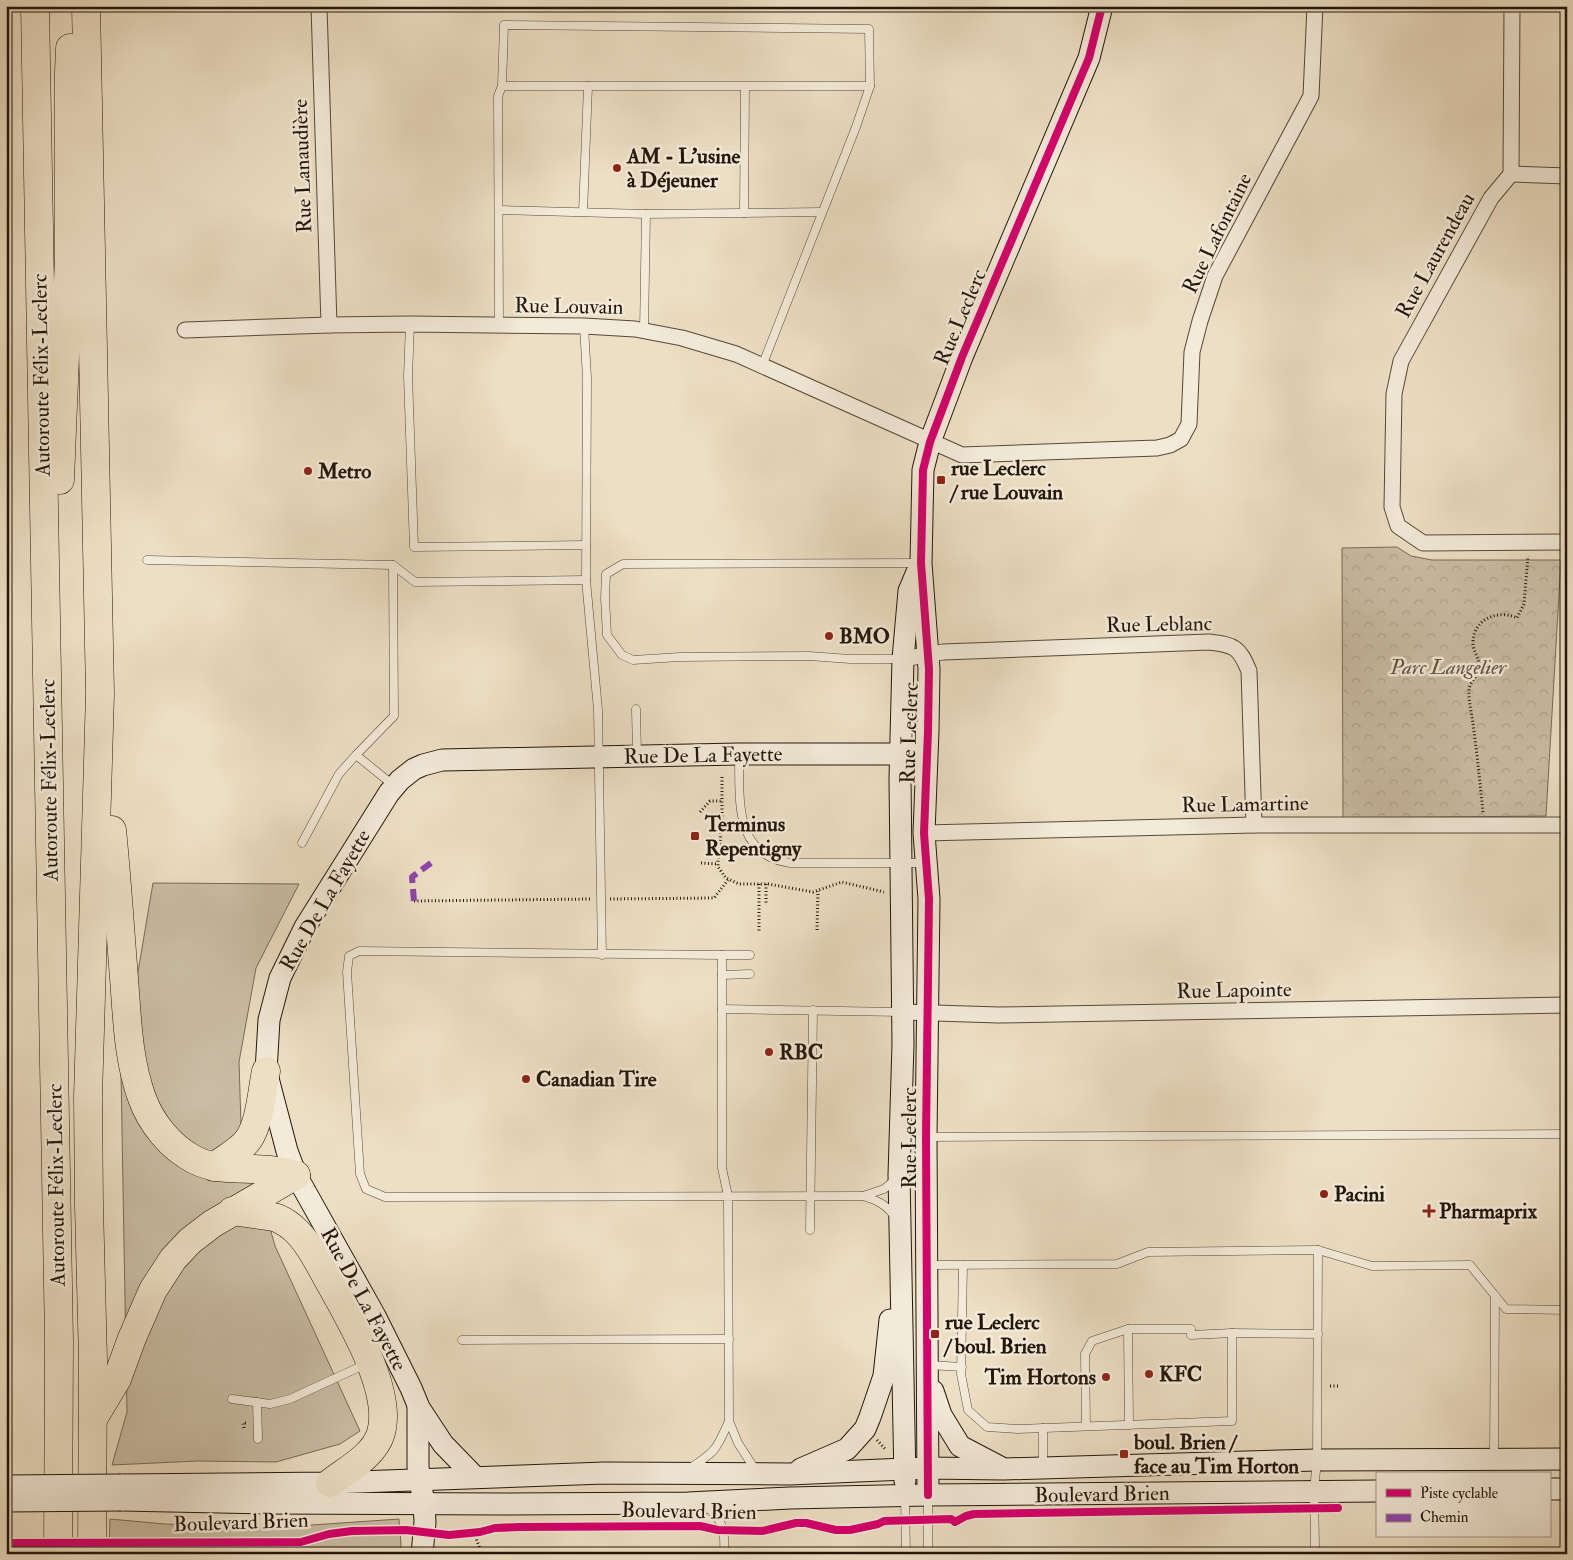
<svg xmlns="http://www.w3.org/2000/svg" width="1573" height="1560" font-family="'IM FELL Double Pica',serif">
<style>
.grass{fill:#cabda5;stroke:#766a58}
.park{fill:url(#park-crowns);stroke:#766a58}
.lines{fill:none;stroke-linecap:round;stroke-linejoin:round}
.lane-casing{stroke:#554839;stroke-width:9}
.street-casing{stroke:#554839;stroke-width:17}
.secondary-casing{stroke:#22160b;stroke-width:23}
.highway-casing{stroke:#22160b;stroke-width:29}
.path{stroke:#22160b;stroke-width:3;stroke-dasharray:1 2.5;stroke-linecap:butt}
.lane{stroke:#f3ead9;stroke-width:8}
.street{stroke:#f3ead9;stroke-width:15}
.secondary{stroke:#f3ead9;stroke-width:21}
.highway{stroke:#eddfc4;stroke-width:28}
.secondary-bridge-casing{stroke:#22160b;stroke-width:23;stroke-linecap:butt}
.secondary-bridge{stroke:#f3ead9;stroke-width:21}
.quiet{stroke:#8e44ad;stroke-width:6;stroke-dasharray:12 6;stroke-linecap:butt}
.cycleway-casing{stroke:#f3ead9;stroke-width:11}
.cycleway{stroke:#d6006c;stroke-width:8}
.poi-dot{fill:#8f2418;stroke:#f3ead9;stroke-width:2}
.labels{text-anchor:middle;stroke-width:5;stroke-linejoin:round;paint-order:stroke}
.poi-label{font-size:21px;font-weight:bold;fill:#22160b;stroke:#f3ead9;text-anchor:start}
.street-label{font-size:21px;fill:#22160b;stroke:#f3ead9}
.park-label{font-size:21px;font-style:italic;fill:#5d5041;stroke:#f3ead9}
</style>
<defs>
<pattern id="park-crowns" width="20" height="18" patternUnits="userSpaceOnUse" patternTransform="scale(1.25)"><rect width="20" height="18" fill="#cabda5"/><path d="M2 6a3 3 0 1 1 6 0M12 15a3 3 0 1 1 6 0" fill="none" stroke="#ada28d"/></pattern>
</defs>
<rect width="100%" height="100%" fill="#eddfc4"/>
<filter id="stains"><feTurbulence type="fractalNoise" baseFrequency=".004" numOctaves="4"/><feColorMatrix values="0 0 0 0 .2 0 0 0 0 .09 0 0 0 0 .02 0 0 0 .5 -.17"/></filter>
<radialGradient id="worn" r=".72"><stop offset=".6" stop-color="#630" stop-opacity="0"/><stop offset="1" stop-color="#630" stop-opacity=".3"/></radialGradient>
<g class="grass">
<polygon points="153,883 299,884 256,968 239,1062 241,1125 275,1246 360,1431 340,1444 276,1462 198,1461 112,1465 127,1412 121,1073"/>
<polygon points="110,1519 165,1524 269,1528 399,1519 401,1545 399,1554 109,1554"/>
</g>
<polygon class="park" points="1397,547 1411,556 1432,560 1561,560 1546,816 1343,818 1342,548"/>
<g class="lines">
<g class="lane-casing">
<g id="lane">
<polyline points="502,86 870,86"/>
<polyline points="499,210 646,214"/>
<polyline points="583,212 588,86"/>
<polyline points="744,213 745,87"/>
<polyline points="410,324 408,376 414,547 586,545"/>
<polyline points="499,325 498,96 502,86 504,25 869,29 870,86 856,127 762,366"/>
<polyline points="584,326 587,378 586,580 598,710 602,955"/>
<polyline points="644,330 646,214 822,212"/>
<polyline points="147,560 393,565 415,582 586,580"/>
<polyline points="901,659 850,659 809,656 680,657 633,660 622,655 607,635 605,598 606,574 623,564 920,563"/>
<polyline points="636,709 637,754"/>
<polyline points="356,755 394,716 393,565"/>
<path d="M739 755C740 799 733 855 790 863H924"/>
<polyline points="302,843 339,774 356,755 393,785"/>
<polyline points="722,955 750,955"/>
<polyline points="722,975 750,974"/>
<polyline points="722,1009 902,1012"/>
<polyline points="928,1137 1567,1134"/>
<polyline points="863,1196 884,1189 896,1179"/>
<polyline points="810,1230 813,1010"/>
<polyline points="928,1265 1117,1264 1148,1252 1318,1250 1372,1266 1470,1265 1506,1309 1567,1310"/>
<polyline points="963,1265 961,1374 968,1410 987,1427 1018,1429 1232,1421 1232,1333"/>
<polyline points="1128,1329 1129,1425"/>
<polyline points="1191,1335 1232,1333 1318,1334"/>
<polyline points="462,1340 729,1339"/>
<polyline points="929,1365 962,1367"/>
<polyline points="232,1399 270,1404 290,1399 366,1364"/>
<polyline points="257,1402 258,1439"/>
<polyline points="1086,1426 1085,1354 1092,1341 1128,1329 1191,1329"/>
<polyline points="1043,1428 1043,1466"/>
<polyline points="1494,1458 1495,1296"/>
<path d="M690 1468C716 1452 717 1448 729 1421"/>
<path d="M756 1471 738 1443 729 1421 728 1196 722 1168V955L359 951 349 956 347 972 360 1174 366 1189 385 1197 863 1196C876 1200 886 1204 894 1216"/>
<polyline points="905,1496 906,1554"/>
<path d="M707 1507C725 1523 725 1531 724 1554"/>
<polyline points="928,1554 928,1496"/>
<polyline points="1313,1554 1315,1547 1314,1491 1317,1460 1318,1250"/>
</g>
</g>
<g class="street-casing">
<g id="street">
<polyline points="319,6 329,325"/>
<polyline points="1512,6 1511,174 1491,198 1401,361 1394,394 1392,507 1398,526 1423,543 1567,542"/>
<polyline points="1511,174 1567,176"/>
<polyline points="185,330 329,325 410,324 584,326 635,329 682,338 736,354 962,455 1157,448 1170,445 1181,439 1189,424 1192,352 1200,321 1215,276 1311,96 1315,6"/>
<path d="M903 659 943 652 1209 642C1235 645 1239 647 1249 671L1254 825"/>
<polyline points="924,833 1254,825 1567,825"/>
<polyline points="903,1012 999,1015 1567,1005"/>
</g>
</g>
<g class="secondary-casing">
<g id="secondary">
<polyline points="933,1391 941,1415 960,1446 1000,1467"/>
<polyline points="418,1406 443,1444 475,1477"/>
<polyline points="801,1469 847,1449 865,1429 870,1417 884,1376 890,1320"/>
<polyline points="905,1481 899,1175 903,1044 900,779 903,659 909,591 917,572"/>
<polyline points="121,1485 330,1483 604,1473 789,1474 928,1468 1004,1469 1317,1460 1567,1459"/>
<polyline points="1549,1489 1567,1489"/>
<polyline points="928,1495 926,1137 929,899 924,833 928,731 929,669 921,563 923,470 930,442 962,357 1089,58 1102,6"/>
<polyline points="121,1500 270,1503 504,1504 688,1503 790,1498 928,1495 1377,1491"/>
<polyline points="422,1554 425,1522 424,1504 418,1467 418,1405 411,1388 375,1316 296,1175 287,1151 266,1071 269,1020 280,978 305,927 389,793 400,780 414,769 423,765 442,760 739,754 926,754"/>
</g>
</g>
<g class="highway-casing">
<g id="highway">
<polyline points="35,6 59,1341 58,1554"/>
<polyline points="86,6 100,694 88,1097 89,1206 93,1360 92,1554"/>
<polyline points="60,480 69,257 69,72 70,48"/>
<path d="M112 830C117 879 120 928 124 978 127 1017 128 1060 142 1098 151 1123 170 1147 195 1160 219 1172 244 1167 270 1170 278 1171 287 1173 296 1175"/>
<path d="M214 1167C225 1158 240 1151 248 1140 260 1124 262 1090 266 1071"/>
<path d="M232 1211 274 1217C281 1219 287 1223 293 1228 310 1243 320 1266 331 1285 351 1321 393 1391 381 1433 374 1456 348 1469 330 1483"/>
<polyline points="93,1419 117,1379 132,1338 153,1290 173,1259 190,1241 212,1224 296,1175"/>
</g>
</g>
<g class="path">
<polyline points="722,777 722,824 718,860 718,867 726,878 739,884 768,884 813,892 842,882 884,892"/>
<polyline points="700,812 710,801 722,801"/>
<path d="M1483 812C1480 783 1477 753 1473 724 1472 714 1468 700 1469 689 1470 682 1478 676 1479 669 1481 660 1473 652 1473 643 1473 619 1498 609 1517 618L1524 604 1528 556"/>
<polyline points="701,863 718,864"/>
<polyline points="759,884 759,932"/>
<polyline points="766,884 766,905"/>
<polyline points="610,899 714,898 728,880"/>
<polyline points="414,901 591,899"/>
<polyline points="817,930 818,891"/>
<polyline points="1330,1386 1340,1386"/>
<polyline points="244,1428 243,1423 247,1423"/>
<polyline points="877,1440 886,1450"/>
<polyline points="474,1533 482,1554"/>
</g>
<use href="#lane" class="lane"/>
<use href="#street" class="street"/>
<use href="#secondary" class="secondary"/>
<use href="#highway" class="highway"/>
<g class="secondary-bridge-casing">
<g id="secondary-bridge">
<polyline points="6,1486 121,1485"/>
<polyline points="6,1501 121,1500"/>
</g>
</g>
<use href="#secondary-bridge" class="secondary-bridge"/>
<polyline class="quiet" points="414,901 412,877 431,863"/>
<g class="cycleway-casing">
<g id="cycleway">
<polyline points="928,1495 926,1137 929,899 924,833 928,731 929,669 921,563 923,470 930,442 962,357 1089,58 1102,6"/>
<polyline points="6,1543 301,1542 329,1534 352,1531 406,1530 449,1535 480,1532 495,1528 519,1527 700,1526 718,1530 762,1531 796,1523 806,1523 836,1530 850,1530 878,1524 884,1521 951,1519 955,1522 966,1516 974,1514 1338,1508"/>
</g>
</g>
<use href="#cycleway" class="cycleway"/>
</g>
<g class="poi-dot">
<circle cx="617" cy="168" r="5"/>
<circle cx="308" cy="471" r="5"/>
<rect x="936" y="475" width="10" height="10" rx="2.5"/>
<circle cx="829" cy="636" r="5"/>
<rect x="690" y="831" width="10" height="10" rx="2.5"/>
<circle cx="769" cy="1052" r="5"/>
<circle cx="526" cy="1079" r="5"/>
<circle cx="1324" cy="1194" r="5"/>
<path d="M1426.5 1203.5h5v5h5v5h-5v5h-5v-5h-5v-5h5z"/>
<rect x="930" y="1329" width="10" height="10" rx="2.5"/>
<circle cx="1149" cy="1374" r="5"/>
<circle cx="1106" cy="1377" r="5"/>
<rect x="1119" y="1449" width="10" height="10" rx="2.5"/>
</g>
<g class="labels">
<g class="poi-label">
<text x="627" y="163">AM - L'usine<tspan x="627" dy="24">à Déjeuner</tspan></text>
<text x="951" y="475">rue Leclerc<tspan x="951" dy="24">/ rue Louvain</tspan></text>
<text x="318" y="478">Metro</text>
<text x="839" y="643">BMO</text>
<text x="705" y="831">Terminus<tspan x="705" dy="24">Repentigny</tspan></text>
<text x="779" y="1059">RBC</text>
<text x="536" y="1086">Canadian Tire</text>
<text x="1334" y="1201">Pacini</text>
<text x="1439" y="1218">Pharmaprix</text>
<text x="945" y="1329">rue Leclerc<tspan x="945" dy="24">/ boul. Brien</tspan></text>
<text x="1159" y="1381">KFC</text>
<text x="1096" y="1384" text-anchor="end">Tim Hortons</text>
<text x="1134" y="1449">boul. Brien /<tspan x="1134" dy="24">face au Tim Horton</tspan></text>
</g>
<g class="street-label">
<text transform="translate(302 166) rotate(-92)" y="7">Rue Lanaudière</text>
<text transform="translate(1217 233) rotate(-64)" y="7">Rue Lafontaine</text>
<text transform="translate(1435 255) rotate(-61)" y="7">Rue Laurendeau</text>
<text transform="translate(569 306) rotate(1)" y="7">Rue Louvain</text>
<text transform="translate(960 317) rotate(-67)" y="7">Rue Leclerc</text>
<text transform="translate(41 375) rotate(-91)" y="7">Autoroute Félix-Leclerc</text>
<text transform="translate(1159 624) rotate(-1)" y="7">Rue Leblanc</text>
<text transform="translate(909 733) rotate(-88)" y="7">Rue Leclerc</text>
<text transform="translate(703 755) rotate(-1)" y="7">Rue De La Fayette</text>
<text transform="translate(49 780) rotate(-91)" y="7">Autoroute Félix-Leclerc</text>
<text transform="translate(1245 804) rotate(-1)" y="7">Rue Lamartine</text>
<text transform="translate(325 900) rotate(-60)" y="7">Rue De La Fayette</text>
<text transform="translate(1234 990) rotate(-1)" y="7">Rue Lapointe</text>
<text transform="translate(909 1138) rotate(-90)" y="7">Rue Leclerc</text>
<text transform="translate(56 1185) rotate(-91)" y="7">Autoroute Félix-Leclerc</text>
<text transform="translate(364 1299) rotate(62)" y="7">Rue De La Fayette</text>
<text transform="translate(1102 1494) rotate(-1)" y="7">Boulevard Brien</text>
<text transform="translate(689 1511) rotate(1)" y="7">Boulevard Brien</text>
<text transform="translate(241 1522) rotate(-2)" y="7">Boulevard Brien</text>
</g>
<g class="park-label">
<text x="1448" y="674">Parc Langelier</text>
</g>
</g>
<rect width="1573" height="1560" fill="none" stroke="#eddfc4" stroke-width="25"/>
<rect x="8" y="8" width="1558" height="1545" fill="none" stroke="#22160b" stroke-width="2.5"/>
<rect x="12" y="12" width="1548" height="1535" fill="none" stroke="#22160b"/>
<rect x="1376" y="1472" width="175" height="65" fill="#f3ead9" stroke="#9f9587"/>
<rect x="1386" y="1489" width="25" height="8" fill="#d6006c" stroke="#9f9587"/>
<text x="1420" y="1498" font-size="15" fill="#22160b">Piste cyclable</text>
<rect x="1386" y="1514" width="25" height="8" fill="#8e44ad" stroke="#9f9587"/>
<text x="1420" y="1522" font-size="15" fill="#22160b">Chemin</text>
<rect width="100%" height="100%" filter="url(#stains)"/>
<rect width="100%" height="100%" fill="url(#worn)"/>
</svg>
